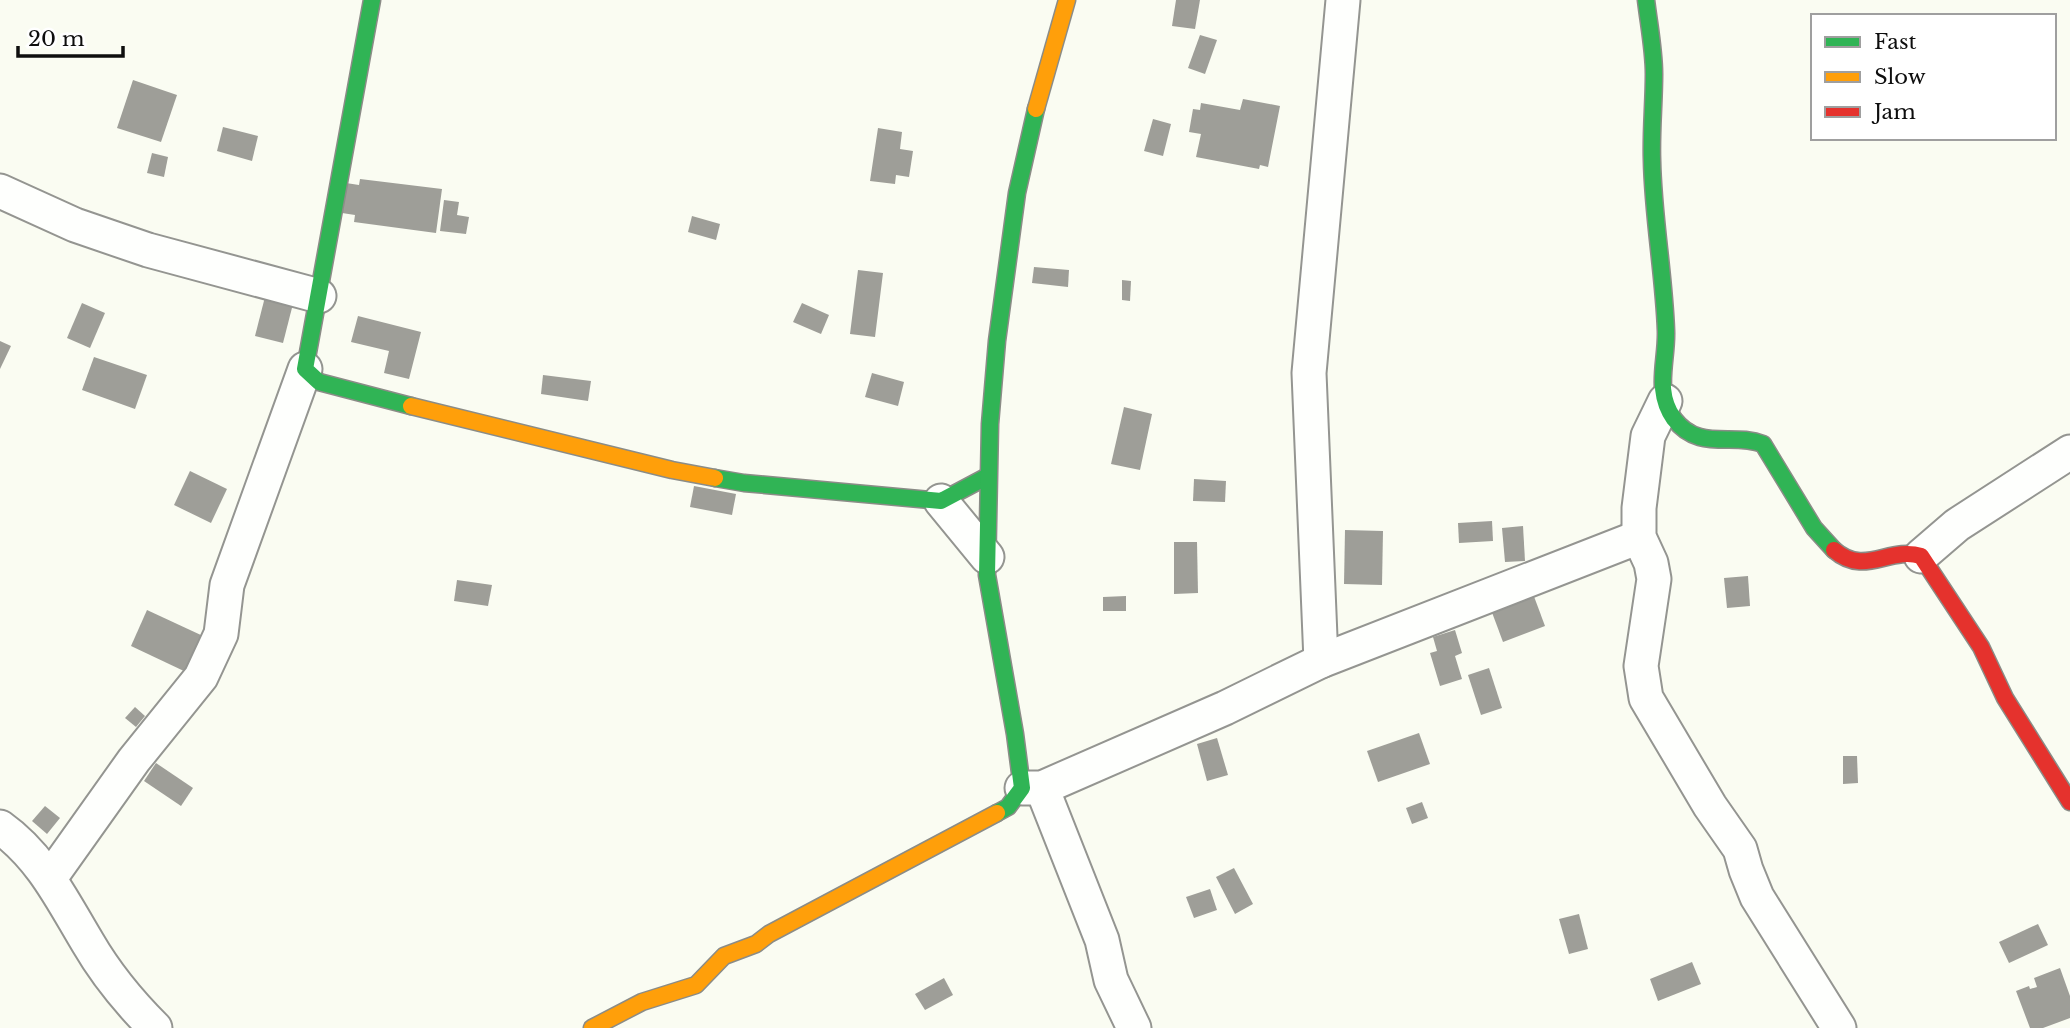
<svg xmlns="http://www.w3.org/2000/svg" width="2070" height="1028" font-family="'Libre Baskerville',serif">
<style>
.building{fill:#9e9e98}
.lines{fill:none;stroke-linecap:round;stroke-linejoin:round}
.street-casing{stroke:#949591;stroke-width:37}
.fast-casing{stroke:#8b8c87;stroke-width:19}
.slow-casing{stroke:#8b8c87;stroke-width:19}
.jam-casing{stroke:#8b8c87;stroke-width:19}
.street{stroke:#fefffd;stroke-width:33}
.fast{stroke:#30b455;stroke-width:16}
.slow{stroke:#ff9f0a;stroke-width:16}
.jam{stroke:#e5322d;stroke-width:16}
</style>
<rect width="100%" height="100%" fill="#fafcf2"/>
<g class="building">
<polygon points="1176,0 1200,0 1195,29 1172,26"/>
<polygon points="1200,35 1217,40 1205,74 1188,68"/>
<polygon points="133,80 177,95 161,142 117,128"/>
<polygon points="1243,99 1280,106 1268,167 1260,165 1259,169 1196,157 1201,134 1189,132 1193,109 1200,110 1201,103 1240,110"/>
<polygon points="1153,119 1171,124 1163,156 1144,151"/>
<polygon points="223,127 258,136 252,161 217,151"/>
<polygon points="878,128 902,132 900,149 913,151 909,177 896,175 895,184 870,181"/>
<polygon points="152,153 168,157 164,177 147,173"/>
<polygon points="360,179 442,189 436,233 354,222 355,215 342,213 346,183 359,185"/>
<polygon points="444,200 459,202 457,215 469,217 466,234 440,231"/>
<polygon points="692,216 720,224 716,240 688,232"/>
<polygon points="1034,267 1069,270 1068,287 1032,283"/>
<polygon points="858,270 883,273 875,337 850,334"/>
<polygon points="1122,280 1131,281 1130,301 1122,300"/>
<polygon points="267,289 295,296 283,343 255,336"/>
<polygon points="82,303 105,313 90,348 67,338"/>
<polygon points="802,303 829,315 821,334 793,322"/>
<polygon points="358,316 421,332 409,379 384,373 389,351 351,342"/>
<polygon points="0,341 11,346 0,369"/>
<polygon points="94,357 147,375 135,409 82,390"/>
<polygon points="872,373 904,382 898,406 865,397"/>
<polygon points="543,375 591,381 588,401 541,394"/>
<polygon points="1124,407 1152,414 1140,470 1111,464"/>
<polygon points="190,471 227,489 211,523 174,505"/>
<polygon points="1194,479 1226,481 1225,502 1193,501"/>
<polygon points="694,486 736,494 732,515 690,507"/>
<polygon points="1492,521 1493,541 1459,543 1458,523"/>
<polygon points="1523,526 1525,561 1505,562 1502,528"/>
<polygon points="1345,530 1383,531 1382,585 1344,584"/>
<polygon points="1174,542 1197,542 1198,593 1174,594"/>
<polygon points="1748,576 1750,606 1727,608 1724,578"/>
<polygon points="457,580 492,585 488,606 454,601"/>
<polygon points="1529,583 1545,626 1503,642 1487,599"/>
<polygon points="1126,596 1126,611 1103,611 1103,597"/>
<polygon points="147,610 203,636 186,672 131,646"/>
<polygon points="1455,630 1462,653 1455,656 1462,679 1440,686 1430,653 1437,651 1433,637"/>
<polygon points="1489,668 1502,708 1481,715 1468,675"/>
<polygon points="135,707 145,716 136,727 125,718"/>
<polygon points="1419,733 1430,764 1378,782 1367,751"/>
<polygon points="1217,738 1228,775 1207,781 1197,744"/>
<polygon points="1843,756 1857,756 1858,783 1843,784"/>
<polygon points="156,763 193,788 181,806 144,781"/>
<polygon points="1422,802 1428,818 1412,824 1406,808"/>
<polygon points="45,806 60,818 47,834 32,821"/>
<polygon points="1234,868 1253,904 1235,914 1216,877"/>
<polygon points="1210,889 1217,910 1194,918 1186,897"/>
<polygon points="1579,914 1588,949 1569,954 1559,919"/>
<polygon points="2038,924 2048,945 2009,963 1999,942"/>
<polygon points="1692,962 1701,984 1658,1001 1650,979"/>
<polygon points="2060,968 2070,996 2070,1018 2043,1028 2030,1028 2016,991 2029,986 2030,989 2037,987 2034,978"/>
<polygon points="944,978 953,995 925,1010 915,994"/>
</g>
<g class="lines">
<g class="street-casing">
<g id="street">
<polyline points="0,191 75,225 148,250 319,296"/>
<polyline points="1665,401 1648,436 1639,508 1639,537 1651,563 1654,579 1641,666 1646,698 1710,806 1740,849 1746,870 1757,897 1839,1028"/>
<polyline points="941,501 987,557"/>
<polyline points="1921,556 1957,525 2070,452"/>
<polyline points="1321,661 1309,373 1343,0"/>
<polyline points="1022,788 1042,788 1225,708 1321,661 1639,537"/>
<polyline points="1042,788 1102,940 1111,980 1134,1028"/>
<path d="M0 827C42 857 62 900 88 943 106 974 130 1003 155 1028"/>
<polyline points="50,878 134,760 201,677 221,634 227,585 305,369"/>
</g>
</g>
<g class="fast-casing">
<g id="fast">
<polyline points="372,0 305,369 319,382 411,406"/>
<path d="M1646 0C1649 25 1654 50 1654 74 1654 103 1651 132 1652 160 1653 217 1664 274 1666 331 1667 362 1654 391 1674 419 1699 452 1733 432 1763 444L1814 528 1834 550"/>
<polyline points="715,478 744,483 941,501 988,476"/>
<polyline points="997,813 1008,807 1022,788 1015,734 987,575 990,424 997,341 1017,193 1036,109"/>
</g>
</g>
<g class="slow-casing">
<g id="slow">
<polyline points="1036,109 1067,0"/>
<polyline points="411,406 672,470 715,478"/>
<polyline points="592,1028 642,1002 696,985 724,956 756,944 769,934 997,813"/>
</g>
</g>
<g class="jam-casing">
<path id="jam" d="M1834 550C1865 577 1889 546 1921 556L1981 647 2005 698 2070 802"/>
</g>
<use href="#street" class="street"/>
<use href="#fast" class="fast"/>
<use href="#slow" class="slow"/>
<use href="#jam" class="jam"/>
</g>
<rect x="1811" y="14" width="245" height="126" fill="#ffffff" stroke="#9f9f9f" stroke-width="2"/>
<rect x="1825" y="37" width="35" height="10" fill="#30b455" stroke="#9f9f9f" stroke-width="2"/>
<text x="1874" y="49" font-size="21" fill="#0e0e0e">Fast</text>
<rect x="1825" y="72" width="35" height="10" fill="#ff9f0a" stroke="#9f9f9f" stroke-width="2"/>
<text x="1874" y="84" font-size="21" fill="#0e0e0e">Slow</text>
<rect x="1825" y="107" width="35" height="10" fill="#e5322d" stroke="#9f9f9f" stroke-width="2"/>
<text x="1874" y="119" font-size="21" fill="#0e0e0e">Jam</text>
<path d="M18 46v10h105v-10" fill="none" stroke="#0e0e0e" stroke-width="3.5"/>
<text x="28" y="46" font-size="21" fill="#0e0e0e" stroke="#ffffff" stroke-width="5" paint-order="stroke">20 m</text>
</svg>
